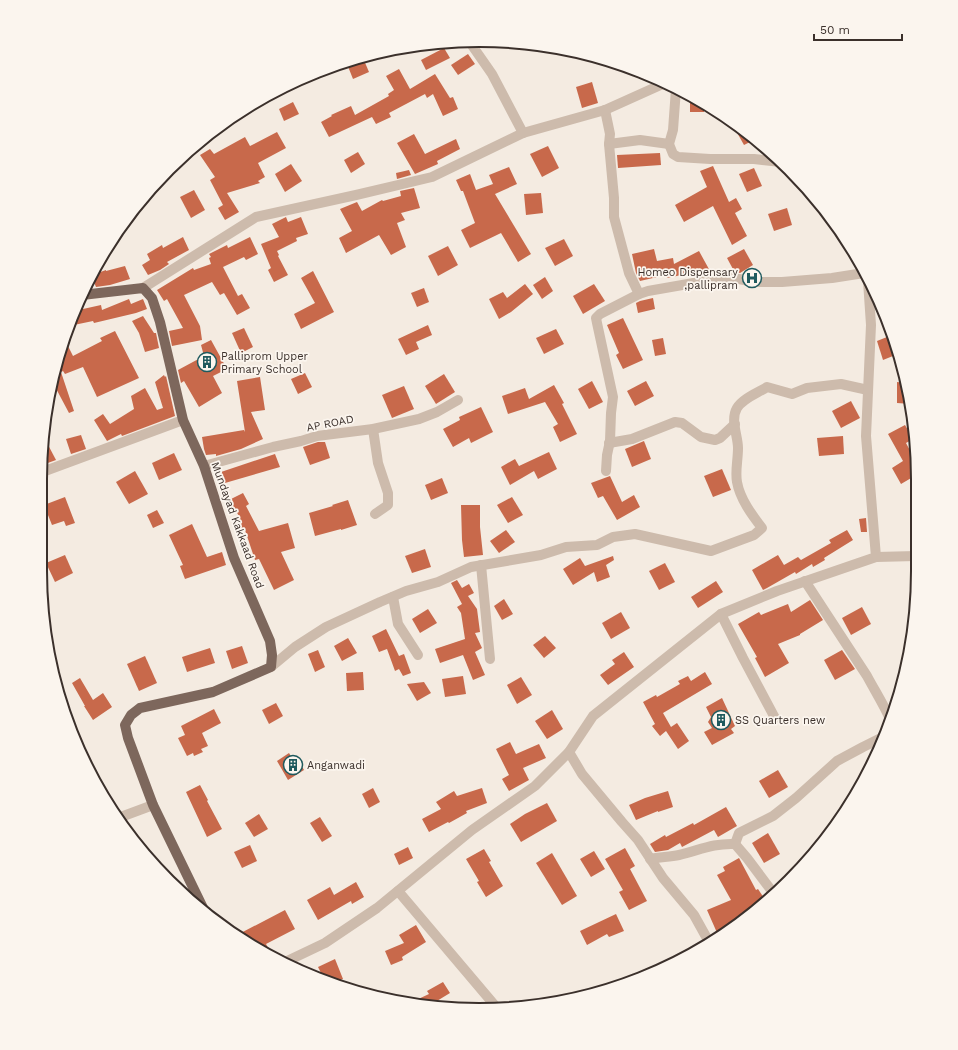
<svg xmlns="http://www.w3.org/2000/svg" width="958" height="1050" viewBox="0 0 958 1050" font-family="'Work Sans',sans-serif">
<rect width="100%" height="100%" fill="#f4ebe1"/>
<g fill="#c8694b">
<polygon points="444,48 450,58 426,70 421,60"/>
<polygon points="468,54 475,64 458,75 451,65"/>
<polygon points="363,58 369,72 353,79 347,64"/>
<polygon points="399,69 410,89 435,74 450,98 453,97 458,109 443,116 433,94 427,98 425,94 389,113 391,117 376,124 372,117 329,137 321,122 332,116 331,115 351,106 355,115 389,96 388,94 394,90 386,76"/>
<polygon points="592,82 598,103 582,108 576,87"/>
<polygon points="690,96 704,104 704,112 690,112"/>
<polygon points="293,102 299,114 284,121 279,109"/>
<polygon points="730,120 754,140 744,145"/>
<polygon points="277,132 286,148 258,163 265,177 258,181 260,183 227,193 239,212 225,220 218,208 223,205 210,180 215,177 200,155 210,149 214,154 245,137 250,146"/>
<polygon points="414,134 425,154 456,139 460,149 437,161 438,164 415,174 397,143"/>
<polygon points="548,146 559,168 542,177 530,154"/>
<polygon points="358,152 365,164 351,173 344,160"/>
<polygon points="660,153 661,165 618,168 617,155"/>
<polygon points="291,164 302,181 285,192 275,174"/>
<polygon points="713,166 729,202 736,198 742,209 735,213 747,236 732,245 713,206 684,222 675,205 707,187 700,171"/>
<polygon points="509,167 517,184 495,194 531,254 518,262 501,233 470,248 461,230 475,223 463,191 461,191 456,180 470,174 476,190 493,184 489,175"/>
<polygon points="754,168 762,186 747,192 739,174"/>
<polygon points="409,170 411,175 397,179 396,173"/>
<polygon points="414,188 420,208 401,213 405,220 397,223 406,247 391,255 379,235 346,253 339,238 352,231 340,209 357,202 362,211 382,200 383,201 401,196 400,191"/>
<polygon points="194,190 205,210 191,218 180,197"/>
<polygon points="541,193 543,213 526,215 524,194"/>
<polygon points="787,208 792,225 774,231 768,214"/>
<polygon points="286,217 288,222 301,217 308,234 296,238 297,241 277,251 279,255 278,256 288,275 274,282 268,270 271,268 261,244 279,237 272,224"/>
<polygon points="183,237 189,250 167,262 169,264 160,270 148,275 142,265 150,260 147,254 162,245 163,248"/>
<polygon points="250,237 258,254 246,260 244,257 223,267 238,296 242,294 250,308 237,315 224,293 220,295 212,282 184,295 200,326 202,340 172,346 169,331 183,328 167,299 164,301 157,290 193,268 194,270 211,264 209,258 211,257 209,254 227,245 228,248"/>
<polygon points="564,239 573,256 555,266 545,248"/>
<polygon points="448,246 458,265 438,276 428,256"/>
<polygon points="654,249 657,261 673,258 674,264 699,251 710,271 702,275 692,277 691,273 667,278 666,275 640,281 636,273 632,254"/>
<polygon points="744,249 753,265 740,273 734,271 727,258"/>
<polygon points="125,266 130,279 110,285 96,287 92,277 92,275 106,270 106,271"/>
<polygon points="313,271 334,312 301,329 294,314 315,303 301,278"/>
<polygon points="545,277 553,291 542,299 533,285"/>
<polygon points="525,284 533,294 511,312 499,319 489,299 503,292 507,298"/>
<polygon points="594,284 605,301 583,314 573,296"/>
<polygon points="424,288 429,302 417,307 411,293"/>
<polygon points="653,298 655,309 638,313 636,303 640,301"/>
<polygon points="129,299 131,304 143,299 147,309 136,313 94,323 93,321 69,326 75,308 82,306 83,309 101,305 102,310"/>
<polygon points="143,316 154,333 156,333 159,348 145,352 139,333 132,321"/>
<polygon points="623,318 643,360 623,369 616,355 619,353 607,325"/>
<polygon points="428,325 432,335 416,342 419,349 406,355 398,339"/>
<polygon points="244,328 253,347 241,353 232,333"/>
<polygon points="556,329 564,344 544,354 536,338"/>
<polygon points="115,331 139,378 97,397 83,367 65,374 63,371 61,372 74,411 69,413 52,381 65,340 73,356 102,341 100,338"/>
<polygon points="892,335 898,354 883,360 877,341"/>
<polygon points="663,338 666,354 655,356 652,340"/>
<polygon points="211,340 227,369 213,376 222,393 199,407 184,381 181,383 178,370 204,356 201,345"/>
<polygon points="305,373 312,387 298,394 291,379"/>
<polygon points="444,374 455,392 436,404 425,386"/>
<polygon points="164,375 165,377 166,376 175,416 122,436 121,434 107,441 94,420 103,414 110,424 134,409 131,396 145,388 157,410 163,408 155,382"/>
<polygon points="260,377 265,410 251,412 263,439 241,449 216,456 216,454 206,455 204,449 202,437 244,430 245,432 237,381"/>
<polygon points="592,381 603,402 589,409 578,389"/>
<polygon points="646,381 654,396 635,406 627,391"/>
<polygon points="897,382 906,383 910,393 911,404 897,403"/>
<polygon points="554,385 564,403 562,404 577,434 560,442 553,427 558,424 545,402 508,414 502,396 525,388 529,399"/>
<polygon points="404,386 414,409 392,418 382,395"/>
<polygon points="851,401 860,418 841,428 832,411"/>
<polygon points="481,407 493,432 471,443 469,438 453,447 443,429 460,420 459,417"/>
<polygon points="905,425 913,439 906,443 916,462 918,474 901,484 892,468 903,461 888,434"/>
<polygon points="81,435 86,449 71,454 66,439"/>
<polygon points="843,436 844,454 819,456 817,438"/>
<polygon points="46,441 56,460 45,464 45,463"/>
<polygon points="644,441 651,459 632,467 625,449"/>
<polygon points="318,442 325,442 330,458 310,465 303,447"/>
<polygon points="549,452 557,469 538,479 534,471 510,485 501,467 515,459 519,466"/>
<polygon points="174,453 182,470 159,480 152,463"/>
<polygon points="275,454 280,467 225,483 221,472"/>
<polygon points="722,469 731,490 713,497 704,476"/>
<polygon points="135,471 148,494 129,504 116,482"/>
<polygon points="610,476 622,502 634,495 640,507 617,520 603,496 598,498 591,483"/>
<polygon points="442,478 448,493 431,500 425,485"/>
<polygon points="243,493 249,504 246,506 259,531 288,523 295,548 281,552 294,580 274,590 259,559 255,560 245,530 239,533 232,519 239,516 229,500"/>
<polygon points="65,497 75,523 66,526 64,521 52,525 44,505"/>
<polygon points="512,497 523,515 508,523 497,505"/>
<polygon points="348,500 357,525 341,530 341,529 315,536 309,513 333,506 332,505"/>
<polygon points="461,505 480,505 480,527 483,555 464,557 462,540"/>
<polygon points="157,510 164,523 153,528 147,515"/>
<polygon points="866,518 867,532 861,532 859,519"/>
<polygon points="192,524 207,557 222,552 226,565 185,579 180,566 183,565 169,535"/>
<polygon points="506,530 515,542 499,553 490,541"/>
<polygon points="847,530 853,540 824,558 825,560 813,567 812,564 796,574 795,572 767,588 763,590 752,570 778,555 784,565 798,557 801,560 831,543 829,540"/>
<polygon points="425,549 431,567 412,573 405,556"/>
<polygon points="65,555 73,573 55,582 46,563"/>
<polygon points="613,556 614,560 606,565 610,577 597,582 594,572 573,585 563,569 580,558 585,566"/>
<polygon points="665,563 675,582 659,590 649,571"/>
<polygon points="457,580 462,588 469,584 474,593 468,596 477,609 480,632 475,633 482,648 475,652 485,675 473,680 463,655 440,663 435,649 465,639 461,613 457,607 462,604 451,583"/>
<polygon points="716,581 723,592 698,608 691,597"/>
<polygon points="504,599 513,614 502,620 494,606"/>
<polygon points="810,600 823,620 800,634 800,635 778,644 789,663 765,677 755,658 757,657 738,624 759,612 761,615 788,604 791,612"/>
<polygon points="862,607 871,624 851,635 842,618"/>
<polygon points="428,609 437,623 420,633 412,619"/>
<polygon points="621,612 630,628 611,639 602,623"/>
<polygon points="386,629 399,656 404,654 411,673 403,676 399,669 395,671 387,649 379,652 372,636"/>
<polygon points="545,636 556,648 544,658 533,645"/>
<polygon points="348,638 357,653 342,661 334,646"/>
<polygon points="242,646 248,663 232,669 226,651"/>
<polygon points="210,648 215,663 187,672 182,657"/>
<polygon points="318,650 325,667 315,672 308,654"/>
<polygon points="842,650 855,669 835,680 824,660"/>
<polygon points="624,652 634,667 608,685 600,675 615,664 612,660"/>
<polygon points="145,656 157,683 139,691 127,664"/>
<polygon points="363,672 364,690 347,691 346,673"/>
<polygon points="705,672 712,684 663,713 671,727 677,723 689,741 678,749 666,731 660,736 652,726 655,724 643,702 656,695 657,697 680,684 678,681 688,676 691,681"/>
<polygon points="463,676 466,694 445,697 442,679"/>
<polygon points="521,677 532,695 517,704 507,685"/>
<polygon points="80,678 93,700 103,693 112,707 93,720 84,706 85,706 72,683"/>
<polygon points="424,682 431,693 417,701 407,684"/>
<polygon points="722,698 735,726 731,729 734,733 712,745 704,732 712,728 708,722 711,717 706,707"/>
<polygon points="276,703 283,716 269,724 262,710"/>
<polygon points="214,709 221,723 202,733 208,746 201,749 203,752 194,756 193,753 187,756 178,738 185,735 181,726"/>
<polygon points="552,710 563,729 547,739 535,721"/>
<polygon points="510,742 516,754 539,744 546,758 523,768 529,780 509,791 502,779 509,775 496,749"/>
<polygon points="289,753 292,758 296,756 304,770 288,780 277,761"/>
<polygon points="778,770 788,787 769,798 759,781"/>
<polygon points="200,785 208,800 207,801 222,829 207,837 186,792"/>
<polygon points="373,788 380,802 369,808 362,794"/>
<polygon points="482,788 487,803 466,811 467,813 449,823 448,822 429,832 422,819 441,809 436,802 454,791 457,796"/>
<polygon points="668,791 673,807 658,812 658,811 636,820 629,805 645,798"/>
<polygon points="547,803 557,821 521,842 510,824 525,814"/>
<polygon points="726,807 737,826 718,837 714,830 682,847 680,843 668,850 655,852 650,844 665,835 666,837 693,823 694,825"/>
<polygon points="259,814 268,829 254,837 245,823"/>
<polygon points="320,817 332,836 322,842 310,823"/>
<polygon points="768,833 780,854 764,863 752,843"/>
<polygon points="250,845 257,861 242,868 234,852"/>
<polygon points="408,847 413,858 399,865 394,854"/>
<polygon points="625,848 635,866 630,869 647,901 629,910 619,892 623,890 605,859"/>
<polygon points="484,849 491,861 489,862 503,886 486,897 477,882 479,881 466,859"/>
<polygon points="594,851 605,869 591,877 580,859"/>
<polygon points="552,853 577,896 562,905 536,863"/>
<polygon points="739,858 756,890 758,889 766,901 734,922 736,926 718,935 707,910 731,900 717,875 725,871 723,867"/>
<polygon points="356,882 364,897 352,904 351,901 318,920 307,900 330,887 334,895"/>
<polygon points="285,910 295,929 266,944 273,957 237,935"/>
<polygon points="616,914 624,931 609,937 607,934 587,945 580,931"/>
<polygon points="416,925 426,942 402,957 403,960 391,965 385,951 404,943 399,935"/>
<polygon points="335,959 343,979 333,983 324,979 318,967"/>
<polygon points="443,982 450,993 432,1004 414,1001 429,994 427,991"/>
</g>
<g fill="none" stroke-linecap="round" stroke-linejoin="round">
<g stroke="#cdbbac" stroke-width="10">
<polyline points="469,41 492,74 523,133"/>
<polyline points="676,89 673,130 669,144 673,154 678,157 710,159 754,159 781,162"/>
<polyline points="605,110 610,134 609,144 614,198 614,217 629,273 639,294"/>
<polyline points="609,144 640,140 669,144"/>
<polyline points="143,288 256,217 356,195 432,177 523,133 605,110 665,83"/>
<polyline points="373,429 378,463 388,493 388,505 375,514"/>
<polyline points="609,443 632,439 675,422 682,423 701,437 715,440 720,438 735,424"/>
<polyline points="204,466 273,447 301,441 317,436 373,429 419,419 437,412 458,400"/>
<polyline points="45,471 183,420"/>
<polyline points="606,471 607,455 610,441 611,413 613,397 597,323 596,318 600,314 639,294 648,291 728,277 755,282 782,282 832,278 864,273"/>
<polyline points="876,557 916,556"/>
<polyline points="481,565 490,659"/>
<path d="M805,581L867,676C875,691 884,705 891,721"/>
<polyline points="393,597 398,624 418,655"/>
<polyline points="721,614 743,658 775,718"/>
<path d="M271,667L295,647L326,627L380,602L406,591L438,582L471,567L541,555L566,547L597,545L613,537L635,534L711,551L754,535L762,528C752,515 740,499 737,482C735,471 738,460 738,448C738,436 730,420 737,408C743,398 758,393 767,387L792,394L807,388L841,384L868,390"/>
<polyline points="569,752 582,774 622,822 638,840 663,878 694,915 709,942"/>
<polyline points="118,818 153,805"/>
<polyline points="735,844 739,833 773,816 796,798 837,761 863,747 883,737"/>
<path d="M650,859C660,857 670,857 679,855C700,850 713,843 735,844L747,858L774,894"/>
<polyline points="398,891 497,1008"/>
<polyline points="283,963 325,943 377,908 472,830 535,786 569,752 593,716 721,614 777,591 876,557 866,436 871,325 868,281"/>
</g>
<polyline stroke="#7d675c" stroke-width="10" points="82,295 143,288 152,298 160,322 183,420 204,466 234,558 270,641 272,655 271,667 213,692 140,708 131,715 125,725 128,738 153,805 205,912"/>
</g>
<defs>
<g id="hospital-ring" transform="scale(1)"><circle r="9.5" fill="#fbf5ee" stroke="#1f5a5e" stroke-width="1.5"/><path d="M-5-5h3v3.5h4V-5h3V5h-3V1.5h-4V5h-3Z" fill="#1f5a5e"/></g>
<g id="building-ring" transform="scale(1)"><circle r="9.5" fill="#fbf5ee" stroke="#1f5a5e" stroke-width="1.5"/><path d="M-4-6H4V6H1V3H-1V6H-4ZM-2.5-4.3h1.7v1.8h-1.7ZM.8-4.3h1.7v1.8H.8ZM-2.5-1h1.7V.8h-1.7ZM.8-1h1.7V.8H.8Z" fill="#1f5a5e"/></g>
</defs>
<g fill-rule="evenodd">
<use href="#hospital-ring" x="752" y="278"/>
<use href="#building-ring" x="207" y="362"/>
<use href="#building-ring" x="721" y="720"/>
<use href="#building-ring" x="293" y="765"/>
</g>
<g text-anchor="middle" stroke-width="3.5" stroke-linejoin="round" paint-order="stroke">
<g font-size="11" fill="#3b302b" stroke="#fbf5ee" text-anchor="start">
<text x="738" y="276" text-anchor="end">Homeo Dispensary<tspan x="738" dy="13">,pallipram</tspan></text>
<text x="221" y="360">Palliprom Upper<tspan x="221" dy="13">Primary School</tspan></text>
<text x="735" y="724">SS Quarters new</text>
<text x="307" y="769">Anganwadi</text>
</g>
<g font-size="11" fill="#3b302b" stroke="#fbf5ee">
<text transform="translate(330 423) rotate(-11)" y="4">AP ROAD</text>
<text transform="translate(238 525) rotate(70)" y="4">Mundayad Kakkaad Road</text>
</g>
</g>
<path d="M0 0H958V1050H0ZM479 47H479A432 432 0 0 1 911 479V571A432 432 0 0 1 479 1003H479A432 432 0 0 1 47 571V479A432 432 0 0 1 479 47Z" fill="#fbf5ee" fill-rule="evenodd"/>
<path fill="none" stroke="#3b302b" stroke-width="2" d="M479 47H479A432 432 0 0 1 911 479V571A432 432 0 0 1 479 1003H479A432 432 0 0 1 47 571V479A432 432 0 0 1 479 47Z"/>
<path d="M814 34v6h88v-6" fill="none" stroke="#3b302b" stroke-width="2"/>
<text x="820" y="34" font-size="12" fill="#3b302b" stroke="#fbf5ee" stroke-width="3" paint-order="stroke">50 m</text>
</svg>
